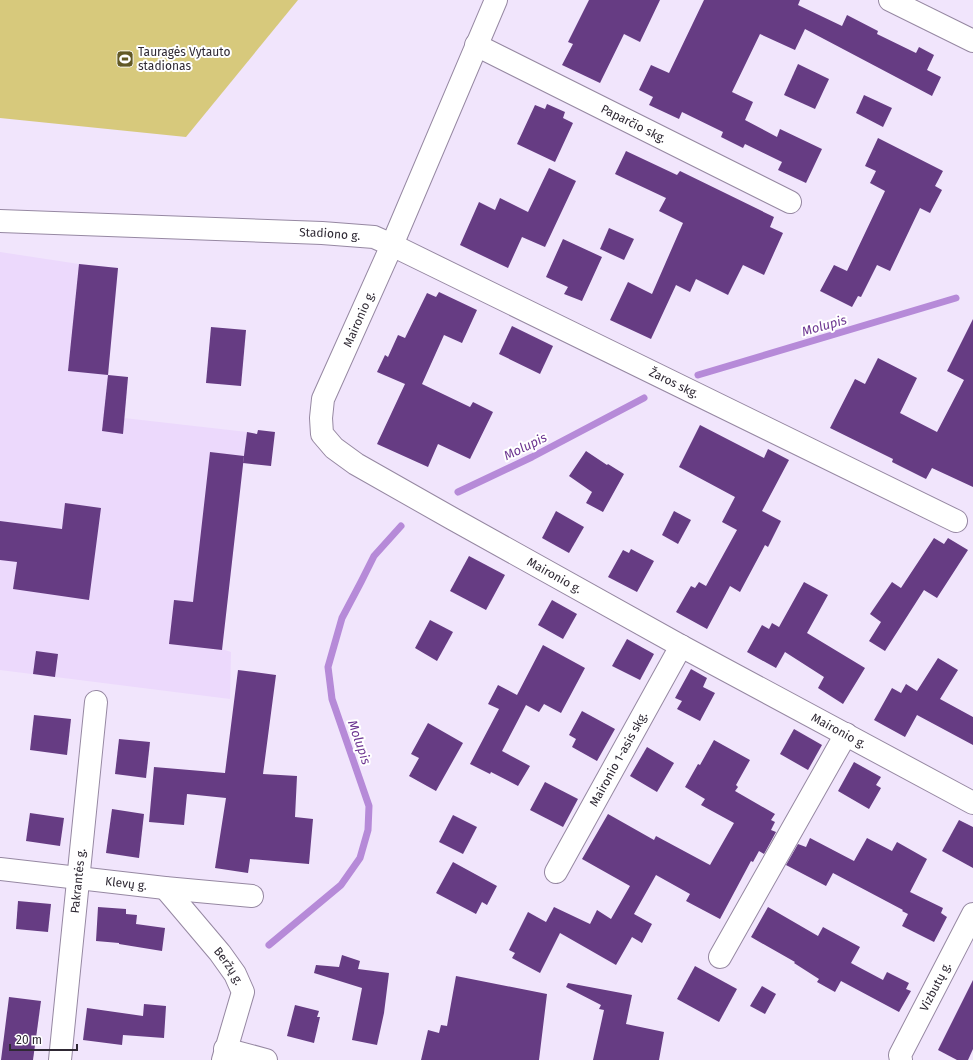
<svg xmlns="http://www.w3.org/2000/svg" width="973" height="1060" viewBox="0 0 973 1060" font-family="'Fira Sans',sans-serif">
<rect width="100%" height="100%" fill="#f1e5fc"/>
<polygon fill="#ecd9fc" points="0,252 79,264 118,268 108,375 128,377 124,418 247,432 222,649 231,652 230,699 0,670"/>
<polygon fill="#d7c97c" points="0,0 298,0 186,137 0,118"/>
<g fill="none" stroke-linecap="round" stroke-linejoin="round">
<g stroke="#b68ad8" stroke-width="7">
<polyline points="698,375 956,298"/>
<polyline points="458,492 532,457 644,398"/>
<polyline points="269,945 341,885 360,858 368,830 369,806 332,699 328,667 342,618 361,582 374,556 401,526"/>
</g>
</g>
<g fill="#663c83">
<polygon points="589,0 660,0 640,42 624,34 600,83 562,65 573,44 568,42"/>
<polygon points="704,0 800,0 798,5 842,26 847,15 878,31 877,34 916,53 919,47 934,55 927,70 941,77 932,96 805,29 795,50 760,34 732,92 753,102 745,120 777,137 780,129 822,149 806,183 778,170 782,162 745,144 743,148 721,137 723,132 682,112 679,119 649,105 653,97 639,90 651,65 669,73"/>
<polygon points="798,64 829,79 815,109 784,95"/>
<polygon points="864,95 892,108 883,127 856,113"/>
<polygon points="547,104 565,112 563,118 573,123 555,162 517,144 535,105 545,109"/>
<polygon points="878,138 943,171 935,186 942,190 930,213 920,208 890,271 877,265 861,297 858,296 852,307 820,291 834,265 847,271 885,191 870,183 876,171 865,166"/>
<polygon points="626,151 677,175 680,171 774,217 770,227 783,233 764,275 743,265 728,295 696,279 690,292 676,285 651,339 610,320 628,282 652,294 683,223 659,211 666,198 615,174"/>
<polygon points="549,168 576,181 545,247 522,237 508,268 460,245 479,202 495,210 500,198 528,212"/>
<polygon points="609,228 634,239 624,260 600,249"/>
<polygon points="563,239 602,257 582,301 564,294 568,287 546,277"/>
<polygon points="79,264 118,268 108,375 68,371"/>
<polygon points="439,292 477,310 462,343 444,335 422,384 470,407 473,402 493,412 470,459 438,444 428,467 377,444 405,384 377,372 385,355 388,357 398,335 405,338 427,293 436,297"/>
<polygon points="973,319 973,487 932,468 926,479 892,462 893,459 830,428 855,379 865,384 878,358 917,378 900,413 937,432 964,380 947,371"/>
<polygon points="512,326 553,346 540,374 499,354"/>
<polygon points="211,327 246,330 241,386 206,383"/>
<polygon points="108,375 128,377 123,434 102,431"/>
<polygon points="700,425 764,458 768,449 789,460 762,511 781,521 768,547 765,545 740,592 730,586 707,629 676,612 691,586 695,588 699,582 706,586 737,530 722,522 735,497 679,467"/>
<polygon points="258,430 275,432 271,466 243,463 247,432 257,434"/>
<polygon points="586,451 607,465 608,464 624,474 603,512 586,503 592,492 569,476"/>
<polygon points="210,452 244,456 222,650 169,644 174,600 193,602"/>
<polygon points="65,503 101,508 89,600 13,589 17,562 0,560 0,521 62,529"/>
<polygon points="556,511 584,527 569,553 542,538"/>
<polygon points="674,511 691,520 678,544 662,535"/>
<polygon points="934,538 944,544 948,538 968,550 937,598 924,590 885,651 869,641 881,622 870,614 892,582 901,588"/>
<polygon points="631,549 654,561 637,592 608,577 623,550 629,553"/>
<polygon points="469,556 505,575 486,610 450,591"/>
<polygon points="804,582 828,595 807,633 865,668 843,704 818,688 824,677 785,652 776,668 747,652 762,625 769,629 772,623 779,627"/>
<polygon points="552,600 577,614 563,639 538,625"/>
<polygon points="430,620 453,632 437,661 415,648"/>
<polygon points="627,639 654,654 640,680 612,666"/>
<polygon points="543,645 585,668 561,713 544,704 539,712 526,705 502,751 530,766 518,786 491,772 490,774 470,764 499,709 488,704 498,685 517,695"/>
<polygon points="36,651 58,654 55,677 33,674"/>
<polygon points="938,658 958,670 940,699 973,717 973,745 917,715 905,737 874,720 892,688 901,693 906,684 917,691"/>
<polygon points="691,669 707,678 703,687 715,693 700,721 677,709 682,701 675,698"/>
<polygon points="238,670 276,675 263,774 297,776 295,817 313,819 309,864 250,859 248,873 215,868 226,798 187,794 184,825 149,822 154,767 225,773"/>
<polygon points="582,711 615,729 597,761 572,747 576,739 569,735"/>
<polygon points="34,715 71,719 67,755 30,750"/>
<polygon points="428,723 463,743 436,791 409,776 419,758 411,754"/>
<polygon points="794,729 822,745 808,770 780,754"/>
<polygon points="119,739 150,742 146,778 115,774"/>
<polygon points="714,740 750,760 736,785 738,787 735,791 775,814 771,820 775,822 771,830 776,832 764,854 759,851 753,862 751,861 720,919 686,901 690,894 656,875 634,914 652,924 642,943 632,937 616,965 560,933 540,973 512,958 515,953 509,950 528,912 546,922 554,907 590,924 597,910 611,919 630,886 582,859 608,814 654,840 656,836 710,865 734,823 701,805 705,799 685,787 698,764 700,765"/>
<polygon points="647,747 674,763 657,792 630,776"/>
<polygon points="854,762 881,777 876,785 881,788 869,809 838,791"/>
<polygon points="545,782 578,799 563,827 530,810"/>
<polygon points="112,809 144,814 139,858 106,853"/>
<polygon points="30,813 64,818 60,846 26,841"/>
<polygon points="453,815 477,827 463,854 439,842"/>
<polygon points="959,820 973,827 973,868 942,851"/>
<polygon points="810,838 854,861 867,838 892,851 897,842 927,859 910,892 943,908 941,913 947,917 934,942 902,926 908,914 902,911 903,910 833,873 826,886 786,865 798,844 806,847"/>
<polygon points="453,862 497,886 487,905 482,902 476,914 436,893"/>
<polygon points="18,901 51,904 48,932 16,929"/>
<polygon points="98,907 126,909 126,914 137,915 136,924 165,928 162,951 119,944 119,943 96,941"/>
<polygon points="768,907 818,936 823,927 860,947 851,963 883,980 887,972 909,983 906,989 911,991 899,1012 841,981 835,992 817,982 819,979 794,963 795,962 751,937"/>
<polygon points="342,955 360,961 358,969 389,973 384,1013 377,1045 352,1040 362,988 314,973 316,965 339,967"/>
<polygon points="695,966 737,989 719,1022 677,999"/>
<polygon points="456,976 547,994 539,1060 421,1060 428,1030 439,1033 441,1025 447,1026"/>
<polygon points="973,980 973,1049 968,1060 957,1060 938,1050"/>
<polygon points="568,983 632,995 626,1024 664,1032 659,1060 593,1060 604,1010 599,1009 601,1005 566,987"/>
<polygon points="762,986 776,994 765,1014 750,1006"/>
<polygon points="9,997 41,1001 33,1060 1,1060"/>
<polygon points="144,1004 166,1006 164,1038 123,1035 122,1045 83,1040 87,1008 143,1016"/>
<polygon points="295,1005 319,1011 317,1017 320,1017 314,1043 287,1036"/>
</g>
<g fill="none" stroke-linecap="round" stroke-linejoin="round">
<g stroke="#9688a2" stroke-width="24">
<g id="street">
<polyline points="890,0 973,41"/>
<path id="s1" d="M476,45L790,202"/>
<path id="s2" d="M0,221L322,233L374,237L392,245L496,0"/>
<path id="s3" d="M956,521L392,245L323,399L321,418L322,434L334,448L356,464L453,519L681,646L973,803"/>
<path id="s4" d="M0,869L165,888L252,896"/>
<path id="s5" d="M556,872L681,646"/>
<path id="s6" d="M165,888L220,953L235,974L243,992L223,1060"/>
<polyline points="720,957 846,734"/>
<polyline points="225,1049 266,1060"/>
<path id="s7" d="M60,1060L96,702"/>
<path id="s8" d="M901,1060L900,1055L973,914"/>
</g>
</g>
<use href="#street" stroke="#fff" stroke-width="22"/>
</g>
<defs>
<g id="stadium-square" transform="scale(0.9)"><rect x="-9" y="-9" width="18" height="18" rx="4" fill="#615825" stroke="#fff"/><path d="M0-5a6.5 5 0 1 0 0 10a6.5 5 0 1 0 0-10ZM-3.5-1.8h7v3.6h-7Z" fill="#fff"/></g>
</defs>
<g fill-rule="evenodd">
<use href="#stadium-square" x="125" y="59"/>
</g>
<g text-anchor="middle" stroke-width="4" stroke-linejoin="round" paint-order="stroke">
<g font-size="12" fill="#2f2934" stroke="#fff" text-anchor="start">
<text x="138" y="56">Tauragės Vytauto<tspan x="138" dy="14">stadionas</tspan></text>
</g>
<g font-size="12" fill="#2f2934" stroke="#fff">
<text dy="4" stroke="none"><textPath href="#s1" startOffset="176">Paparčio skg.</textPath></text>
<text dy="4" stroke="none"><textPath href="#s2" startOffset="330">Stadiono g.</textPath></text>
<text transform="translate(359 319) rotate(-66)" y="4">Maironio g.</text>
<text transform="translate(674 383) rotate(26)" y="4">Žaros skg.</text>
<text dy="4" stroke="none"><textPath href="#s3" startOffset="1105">Maironio g.</textPath></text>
<text dy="4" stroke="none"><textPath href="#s3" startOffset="1429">Maironio g.</textPath></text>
<text dy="4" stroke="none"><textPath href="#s5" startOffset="129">Maironio 1-asis skg.</textPath></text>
<text dy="4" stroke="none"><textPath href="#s7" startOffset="180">Pakrantės g.</textPath></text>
<text dy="4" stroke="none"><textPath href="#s4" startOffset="127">Klevų g.</textPath></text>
<text dy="4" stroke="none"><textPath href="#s6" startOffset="101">Beržų g.</textPath></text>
<text dy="4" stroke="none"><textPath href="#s8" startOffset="82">Vizbutų g.</textPath></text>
</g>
<g font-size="13" font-style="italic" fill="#6d3691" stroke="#fff">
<text transform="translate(824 325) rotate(-16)" y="5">Molupis</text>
<text transform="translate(525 446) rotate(-26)" y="5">Molupis</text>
<text transform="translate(360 742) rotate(71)" y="5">Molupis</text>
</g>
</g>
<path d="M10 1044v6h67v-6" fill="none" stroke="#2f2934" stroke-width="2"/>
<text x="16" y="1044" font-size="12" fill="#2f2934" stroke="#ffffff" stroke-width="3" paint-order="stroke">20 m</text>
</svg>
